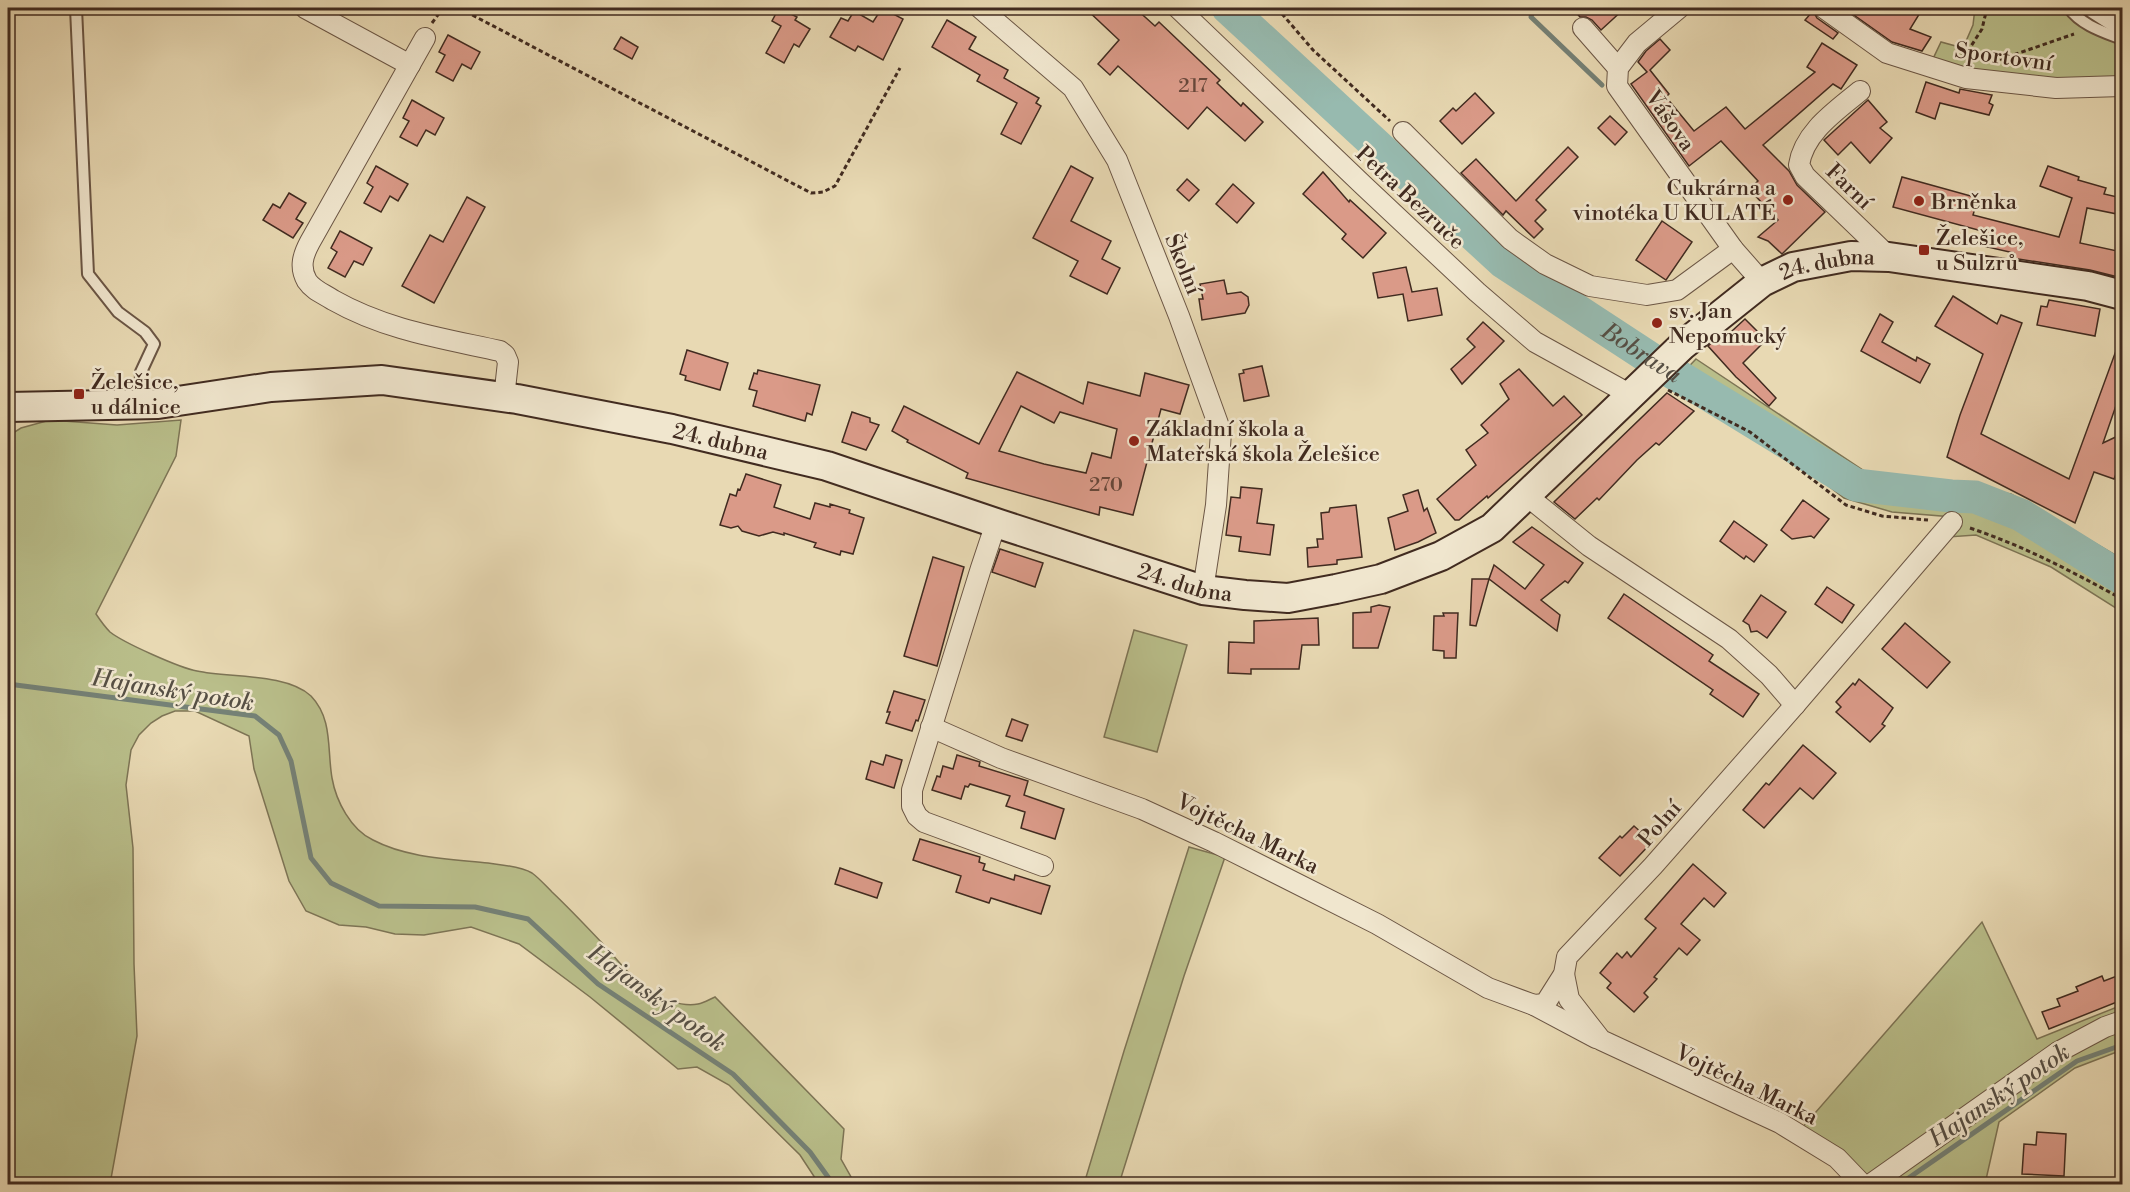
<svg xmlns="http://www.w3.org/2000/svg" width="2130" height="1192" viewBox="0 0 2130 1192" font-family="'Libre Bodoni',serif">
<rect width="100%" height="100%" fill="#e8d9b3"/>
<filter id="stains"><feTurbulence type="fractalNoise" baseFrequency=".00333" numOctaves="4"/><feColorMatrix values="0 0 0 0 .2 0 0 0 0 .09 0 0 0 0 .02 0 0 0 .5 -.17"/></filter>
<radialGradient id="worn" r=".72"><stop offset=".6" stop-color="#630" stop-opacity="0"/><stop offset="1" stop-color="#630" stop-opacity=".3"/></radialGradient>
<g fill="#b9be8a" stroke="#7d7455" stroke-width="1.5">
<polygon points="1975,8 2086,8 2122,32 2122,80 2040,82 1931,63 1941,42 1963,48 1973,25"/>
<polygon points="1696,359 1866,472 2011,494 2122,559 2122,612 2051,567 1976,535 1948,537 1953,517 1892,512 1844,498 1786,453 1673,383"/>
<path d="M50,420L117,425L181,420L176,456L96,614C100,620 105,627 110,632C124,643 180,668 197,671C229,678 286,673 311,696C333,719 327,749 332,778C336,801 351,830 373,840C407,858 450,859 488,863C501,865 520,866 532,873C539,878 546,886 552,892C570,909 586,926 603,944C617,959 630,977 647,989C659,999 682,1007 698,1004C704,1003 710,999 715,997L844,1129L841,1159L855,1184H819L800,1155L729,1085L697,1067L678,1069L590,997L519,944L471,927L424,935L395,934L366,927L339,925L306,911L289,881L254,769L249,736L195,711H175L162,716L151,723L139,735L131,750L126,785L133,848L134,964L137,1036L110,1184H8V530L13,433L21,428Z"/>
<polygon points="1134,630 1187,645 1157,752 1104,737"/>
<polygon points="1189,847 1225,857 1184,976 1119,1184 1084,1184 1124,1051"/>
<polygon points="1982,922 2037,1039 2122,1005 2122,1050 2075,1068 1999,1122 1985,1184 1878,1184 1801,1129"/>
</g>
<g fill="none" stroke-linecap="round" stroke-linejoin="round">
<g stroke="#758176" stroke-width="5">
<polyline points="1533,8 1531,17 1602,85"/>
<polyline points="8,684 255,716 279,735 291,761 311,858 331,883 379,906 475,907 528,919 598,984 733,1074 810,1152 833,1184"/>
<polyline points="1900,1184 2077,1061 2122,1045"/>
</g>
<path stroke="#97baaf" stroke-width="33" id="s1" d="M1228,8L1503,262L1665,368L1856,485L1951,496L1975,497L2021,515L2122,578"/>
</g>
<g fill="#da9a88" stroke="#412b20" stroke-width="1.5" fill-rule="evenodd">
<polygon points="779,8 797,17 795,20 810,29 799,47 794,44 784,63 766,53 781,26 772,21"/>
<polygon points="882,8 903,19 883,60 858,46 855,51 830,37 841,18 848,21 854,11 873,22"/>
<polygon points="1085,8 1135,8 1155,26 1159,22 1220,80 1217,83 1241,106 1243,103 1263,122 1245,141 1207,107 1188,129 1118,66 1110,75 1098,64 1119,40"/>
<polygon points="1572,8 1625,8 1601,30 1592,20 1586,17 1580,17"/>
<polygon points="1844,8 1923,8 1910,29 1931,37 1922,51 1892,42"/>
<polygon points="1813,11 1817,18 1838,33 1833,39 1805,20"/>
<polygon points="947,20 976,37 969,49 1008,70 1004,78 1039,98 1036,103 1041,106 1021,144 1001,134 1017,103 977,81 980,75 932,47"/>
<polygon points="448,35 480,52 471,69 462,64 453,81 436,72 445,55 439,52"/>
<polygon points="621,37 638,47 632,59 614,49"/>
<polygon points="1660,39 1670,50 1650,70 1669,94 1666,97 1694,131 1726,107 1745,129 1815,72 1807,67 1822,43 1857,65 1841,89 1833,84 1763,145 1789,171 1797,185 1825,212 1782,254 1768,241 1758,237 1778,220 1749,189 1758,181 1721,141 1689,166 1631,84 1647,72 1638,62 1646,51"/>
<polygon points="1926,82 1959,93 1960,89 1992,95 1989,103 1993,105 1989,115 1940,103 1935,119 1916,112"/>
<polygon points="1475,93 1494,113 1462,144 1440,121 1453,108 1456,111"/>
<polygon points="412,100 444,118 435,135 426,130 417,146 400,137 409,121 403,118"/>
<polygon points="1868,100 1887,122 1880,128 1892,138 1870,163 1851,142 1838,155 1824,140"/>
<polygon points="1610,116 1627,132 1615,145 1598,128"/>
<polygon points="1568,147 1578,157 1536,200 1546,210 1535,221 1543,229 1534,238 1506,211 1503,215 1461,173 1476,159 1516,201"/>
<polygon points="376,166 408,184 398,201 390,196 381,212 364,203 373,187 367,183"/>
<polygon points="1071,166 1093,178 1071,221 1111,241 1102,259 1120,268 1107,294 1070,276 1078,261 1033,238"/>
<polygon points="2048,166 2079,177 2078,180 2106,188 2104,194 2122,198 2122,215 2087,208 2080,243 2122,252 2122,278 2090,270 2012,258 2014,253 1979,245 1982,231 1893,207 1902,177 1978,198 1973,215 2059,237 2072,198 2040,186"/>
<polygon points="1323,172 1349,202 1350,200 1386,233 1363,258 1342,239 1346,234 1303,194"/>
<polygon points="1187,179 1199,190 1189,201 1177,190"/>
<polygon points="1233,184 1254,203 1237,223 1216,204"/>
<polygon points="289,193 306,203 296,219 303,223 293,238 263,220 273,204 280,208"/>
<polygon points="467,197 485,207 434,303 402,286 430,235 443,242"/>
<polygon points="1662,221 1692,242 1666,280 1636,260"/>
<polygon points="340,231 372,248 363,265 354,261 345,277 328,268 337,252 331,248"/>
<polygon points="1406,267 1412,292 1437,288 1442,315 1408,321 1403,294 1378,298 1373,273"/>
<polygon points="1224,280 1227,294 1241,292 1248,297 1249,305 1245,313 1202,320 1199,299 1203,299 1200,284"/>
<polygon points="1953,296 1997,324 2001,315 2022,323 1981,434 2069,479 2121,337 2122,338 2122,398 2119,397 2103,443 2122,434 2122,467 2118,469 2114,479 2094,472 2075,523 1947,457 1960,415 1983,354 1935,326"/>
<polygon points="2049,300 2100,309 2095,336 2037,325 2041,306 2047,307"/>
<polygon points="1880,314 1893,322 1882,342 1916,361 1917,357 1930,364 1920,383 1861,351"/>
<polygon points="1745,319 1766,340 1743,363 1776,398 1769,406 1736,377 1708,346 1717,339 1720,342"/>
<polygon points="1483,322 1504,341 1462,384 1451,369 1475,347 1467,339"/>
<polygon points="687,350 728,363 720,390 685,380 686,376 680,374"/>
<polygon points="1262,366 1269,396 1244,401 1239,374 1244,373 1243,370"/>
<polygon points="1519,369 1553,406 1564,396 1582,415 1488,498 1487,496 1459,520 1455,520 1437,499 1476,465 1466,450 1488,433 1481,425 1509,399 1500,384"/>
<polygon points="758,370 820,385 812,415 807,413 805,421 753,406 757,391 749,389 754,373 757,374"/>
<path d="M1017,372L1083,404L1088,382L1140,396L1145,373L1189,385L1180,414L1161,409L1133,515L1100,507L1099,515L966,478L968,473L907,442L908,440L892,431L904,406L979,444ZM1021,406L1054,423L1060,412L1117,429L1111,458L1092,453L1086,473L1044,464L999,451Z"/>
<polygon points="1667,393 1694,411 1659,445 1656,443 1637,460 1599,500 1597,498 1575,519 1554,502"/>
<polygon points="852,412 870,418 870,422 879,425 866,450 842,442"/>
<polygon points="746,474 781,485 774,507 810,519 815,503 830,507 830,504 850,510 849,513 864,518 853,554 841,551 840,555 814,547 816,543 784,533 784,535 773,532 759,536 742,531 738,526 731,528 720,525 730,494 736,496 738,489 740,490"/>
<polygon points="1241,487 1262,489 1257,523 1274,525 1270,555 1239,551 1241,537 1226,535 1231,497 1240,498"/>
<polygon points="1418,490 1424,511 1427,508 1436,533 1418,542 1395,550 1388,518 1408,511 1403,495"/>
<polygon points="1803,500 1829,519 1814,538 1811,536 1792,539 1781,530"/>
<polygon points="1356,505 1362,557 1337,560 1337,564 1308,567 1307,548 1318,547 1317,539 1323,539 1321,513 1329,512 1330,508"/>
<polygon points="1734,521 1767,545 1754,562 1746,556 1744,559 1720,541"/>
<polygon points="1532,527 1583,563 1568,583 1565,581 1541,600 1560,615 1557,631 1489,579 1476,626 1470,625 1472,579 1489,579 1494,565 1525,589 1544,565 1513,542"/>
<polygon points="1000,549 1043,563 1035,587 992,572"/>
<polygon points="933,557 964,567 937,666 904,656"/>
<polygon points="1827,587 1854,605 1842,623 1815,604"/>
<polygon points="1624,594 1713,655 1709,661 1759,694 1743,717 1710,694 1713,690 1608,618"/>
<polygon points="1761,595 1786,612 1767,638 1757,631 1751,632 1749,625 1743,621"/>
<polygon points="1379,605 1390,607 1378,648 1353,648 1353,613 1371,612 1371,607"/>
<polygon points="1443,613 1458,613 1456,658 1444,658 1444,651 1433,650 1434,616 1444,616"/>
<polygon points="1318,618 1319,645 1302,645 1299,669 1251,669 1251,674 1228,673 1229,642 1254,643 1254,621"/>
<polygon points="1905,623 1950,662 1927,688 1882,649"/>
<polygon points="1859,679 1893,708 1882,724 1885,726 1870,742 1836,712 1841,707 1836,702 1853,683 1855,685"/>
<polygon points="894,691 925,700 918,721 916,720 912,731 886,723 890,712 887,712"/>
<polygon points="1012,719 1028,725 1022,741 1006,736"/>
<polygon points="1803,745 1836,773 1813,799 1800,788 1764,828 1743,810 1766,783 1769,785"/>
<polygon points="886,755 902,760 894,788 866,779 871,761 883,765"/>
<polygon points="957,755 980,762 979,766 1028,781 1024,795 1064,809 1055,839 1021,828 1025,812 1006,806 1010,796 970,784 968,787 965,786 961,799 932,790 937,776 940,777 943,766 953,769"/>
<polygon points="1634,826 1652,842 1620,876 1599,858 1620,836 1622,838"/>
<polygon points="920,839 980,857 979,862 985,864 983,870 1014,880 1015,875 1050,886 1041,914 991,898 989,903 956,892 961,876 913,860"/>
<polygon points="1693,864 1726,893 1714,907 1704,898 1681,924 1700,940 1687,955 1679,948 1654,977 1657,979 1644,993 1648,997 1634,1012 1607,988 1611,983 1600,973 1617,953 1622,958 1627,952 1631,957 1656,928 1645,919"/>
<polygon points="840,868 882,883 877,898 835,884"/>
<polygon points="2122,974 2122,1000 2049,1029 2042,1012 2060,1006 2057,999 2078,991 2076,987 2102,976 2104,981"/>
<polygon points="2037,1132 2066,1134 2064,1176 2022,1174 2024,1144 2036,1145"/>
</g>
<g fill="none" stroke-linecap="round" stroke-linejoin="round">
<g stroke="#6b5645" stroke-width="14">
<g id="service">
<polyline points="76,8 88,274 118,312 145,332 154,344 141,372 140,404"/>
<path d="M2069,8C2081,25 2104,32 2122,39"/>
</g>
</g>
<g stroke="#6b5645" stroke-width="22">
<g id="minor">
<polyline points="305,8 410,65"/>
<polyline points="980,8 1073,88 1117,160 1179,316 1221,432 1216,505 1203,590"/>
<polyline points="1178,8 1363,185 1477,292 1535,342 1631,395"/>
<polyline points="1679,8 1637,43 1618,68 1617,86 1733,249 1762,282"/>
<polyline points="1824,8 1887,53 1966,78 2056,88 2122,86"/>
<polyline points="2094,8 2122,26"/>
<polyline points="1583,28 1618,68"/>
<path d="M425,38L310,242C303,255 299,267 307,281C313,290 324,294 333,300C386,330 441,338 500,351L505,355L508,362L504,398"/>
<path d="M1860,91C1836,111 1804,132 1799,165L1805,176L1889,257"/>
<polyline points="1403,132 1510,239 1545,264 1590,286 1647,295 1677,290 1733,249"/>
<polyline points="1527,496 1589,546 1729,639 1769,675 1795,705"/>
<polyline points="996,523 981,568 912,790 912,806 917,816 924,822 1043,866"/>
<polyline points="931,727 1001,758 1142,809 1214,842 1377,924 1488,988 1534,1005 1545,1004 1564,974 1567,957 1653,866 1795,705 1952,522"/>
<polyline points="1564,974 1569,999 1601,1040 1780,1123 1837,1158 1862,1184"/>
<polyline points="1534,1005 1596,1038"/>
<polyline points="1871,1184 2058,1052 2105,1027 2122,1021"/>
</g>
</g>
<g stroke="#412b20" stroke-width="32">
<g id="secondary">
<path id="s2" d="M8,407L158,404L271,387L382,380L517,399L672,429L827,466L996,523L1203,590L1245,595L1288,598L1336,589L1381,579L1441,556L1492,528L1683,345L1762,282L1793,267L1851,256L1889,257L2088,286L2122,295"/>
</g>
</g>
<g stroke="#412b20" stroke-width="3" stroke-dasharray="4.5 3" stroke-linecap="butt">
<polyline points="459,8 811,193 823,192 835,186 900,68"/>
<polyline points="1277,8 1313,50 1390,121"/>
<polyline points="432,23 443,8"/>
<polyline points="1962,56 1966,54 1982,29 1987,8"/>
<polyline points="1993,62 2074,34"/>
<polyline points="1668,390 1750,432 1846,505 1882,516 1928,520"/>
<path d="M1970,528C2026,547 2071,571 2122,599"/>
</g>
<use href="#service" stroke="#f0e6ce" stroke-width="10"/>
<use href="#minor" stroke="#f0e6ce" stroke-width="20"/>
<use href="#secondary" stroke="#f0e6ce" stroke-width="28"/>
</g>
<g fill="#8f2418" stroke="#f0e6ce" stroke-width="2">
<circle cx="1788" cy="200" r="6"/>
<circle cx="1919" cy="201" r="6"/>
<rect x="1918" y="244" width="12" height="12" rx="3"/>
<circle cx="1657" cy="323" r="6"/>
<rect x="73" y="388" width="12" height="12" rx="3"/>
<circle cx="1134" cy="441" r="6"/>
</g>
<g text-anchor="middle" stroke-width="5" stroke-linejoin="round" paint-order="stroke">
<g font-size="20" fill="#67473a">
<text x="1193" y="92">217</text>
<text x="1106" y="491">270</text>
</g>
<g font-size="22" fill="#412b20" stroke="#f0e6ce">
<text transform="translate(2004 56) rotate(8)" y="8">Sportovní</text>
<text transform="translate(1671 120) rotate(55)" y="8">Vášova</text>
<text transform="translate(1850 186) rotate(44)" y="8">Farní</text>
<text transform="translate(1411 197) rotate(43)" y="8">Petra Bezruče</text>
<text transform="translate(1184 264) rotate(68)" y="8">Školní</text>
<text dy="8" stroke="none"><textPath href="#s2" startOffset="1962">24. dubna</textPath></text>
<text dy="8" stroke="none"><textPath href="#s2" startOffset="720">24. dubna</textPath></text>
<text dy="8" stroke="none"><textPath href="#s2" startOffset="1206">24. dubna</textPath></text>
<text transform="translate(1659 823) rotate(-49)" y="8">Polní</text>
<text transform="translate(1248 833) rotate(26)" y="8">Vojtěcha Marka</text>
<text transform="translate(1747 1084) rotate(26)" y="8">Vojtěcha Marka</text>
</g>
<g font-size="22" fill="#412b20" stroke="#f0e6ce" text-anchor="start">
<text x="1776" y="195" text-anchor="end">Cukrárna a<tspan x="1776" dy="25">vinotéka U KULATÉ</tspan></text>
<text x="1931" y="209">Brněnka</text>
<text x="1936" y="245">Želešice,<tspan x="1936" dy="25">u Sulzrů</tspan></text>
<text x="1669" y="318">sv. Jan<tspan x="1669" dy="25">Nepomucký</tspan></text>
<text x="91" y="389">Želešice,<tspan x="91" dy="25">u dálnice</tspan></text>
<text x="1146" y="436">Základní škola a<tspan x="1146" dy="25">Mateřská škola Želešice</tspan></text>
</g>
<g font-size="24" font-style="italic" fill="#564f44" stroke="#f0e6ce">
<text dy="8" stroke="none"><textPath href="#s1" startOffset="540">Bobrava</textPath></text>
<text transform="translate(173 690) rotate(9)" y="8">Hajanský potok</text>
<text transform="translate(657 998) rotate(36)" y="8">Hajanský potok</text>
<text transform="translate(1999 1095) rotate(-34)" y="8">Hajanský potok</text>
</g>
</g>
<rect width="2130" height="1192" fill="none" stroke="#e8d9b3" stroke-width="30"/>
<rect x="9" y="9" width="2112" height="1174" fill="none" stroke="#412b20" stroke-width="3"/>
<rect x="15" y="15" width="2100" height="1162" fill="none" stroke="#412b20" stroke-width="1.5"/>
<rect width="100%" height="100%" filter="url(#stains)"/>
<rect width="100%" height="100%" fill="url(#worn)"/>
</svg>
